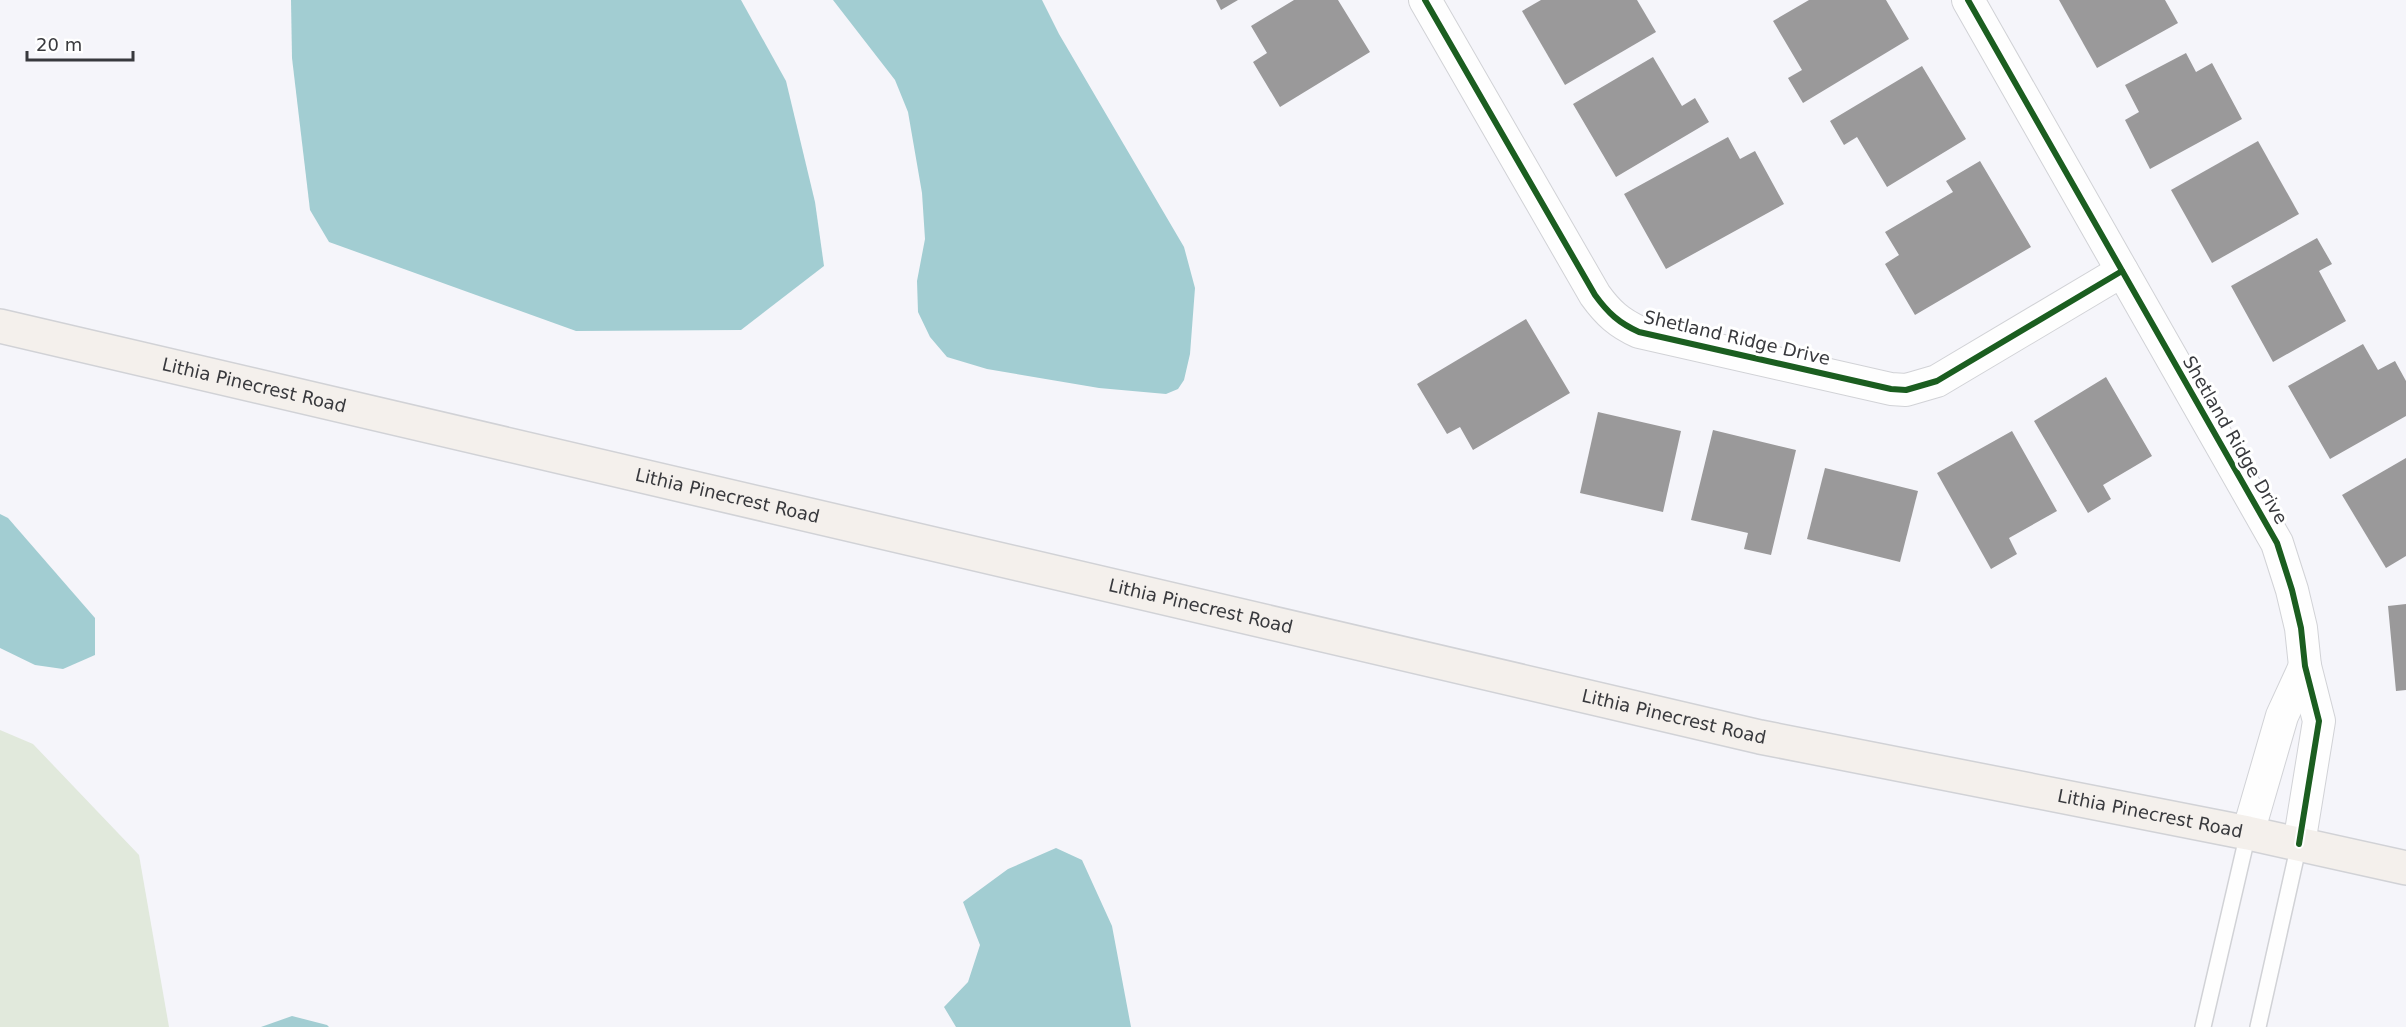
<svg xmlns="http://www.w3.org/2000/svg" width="2406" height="1027" viewBox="0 0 2406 1027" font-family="'DejaVu Sans',sans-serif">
<rect width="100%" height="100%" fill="#f5f5fa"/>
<polygon fill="#e1e9dc" points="0,730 33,744 139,855 169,1027 0,1027"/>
<g fill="#a2cdd2">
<polygon points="291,0 741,0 786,81 815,202 824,266 741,330 576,331 329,242 310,210 292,58"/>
<polygon points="833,0 1042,0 1059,34 1184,247 1195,288 1190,354 1184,380 1178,389 1166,394 1099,388 987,369 947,357 930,337 918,312 917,281 925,239 922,193 908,112 895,80"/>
<polygon points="0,514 8,518 95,618 95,655 63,669 35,665 0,648"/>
<polygon points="1056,848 1082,860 1112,926 1131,1027 956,1027 944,1007 968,982 980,945 963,902 1008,869"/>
<polygon points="292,1016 327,1025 329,1027 261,1027"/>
</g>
<g fill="#9a999a">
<polygon points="1216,0 1238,0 1221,10"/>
<polygon points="1294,0 1338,0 1370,52 1280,107 1253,62 1267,53 1251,26"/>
<polygon points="1541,0 1637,0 1656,32 1565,85 1522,11"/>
<polygon points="1809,0 1886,0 1909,39 1803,103 1788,78 1802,70 1773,21"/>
<polygon points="2059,0 2165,0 2178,23 2097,68"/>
<polygon points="2186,53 2196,72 2212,63 2242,119 2150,169 2125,120 2139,112 2125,85"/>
<polygon points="1653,57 1682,106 1695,98 1709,122 1616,177 1573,104"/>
<polygon points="1922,66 1966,139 1887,187 1857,137 1844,145 1830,121"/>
<polygon points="1728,137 1740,159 1755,151 1784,204 1666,269 1624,194"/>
<polygon points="2258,141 2299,214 2212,263 2171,190"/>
<polygon points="1980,161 2031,247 1915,315 1885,264 1899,255 1885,232 1953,192 1946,181"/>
<polygon points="2317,238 2332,264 2319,271 2346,321 2273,362 2231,286"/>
<polygon points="1526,319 1570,393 1473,450 1460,427 1447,434 1417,384"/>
<polygon points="2363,344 2378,370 2395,361 2406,381 2406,416 2330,459 2288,386"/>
<polygon points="2106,377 2152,456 2103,485 2111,499 2088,513 2034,421"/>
<polygon points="1598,412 1681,431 1663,512 1580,493"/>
<polygon points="1713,430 1796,450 1771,555 1744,549 1748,533 1691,520"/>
<polygon points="2012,431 2057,511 2009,538 2017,554 1991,569 1937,473"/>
<polygon points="2406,458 2406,556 2386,568 2342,495"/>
<polygon points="1825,468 1918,491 1900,562 1807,539"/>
<polygon points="2406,604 2406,690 2396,691 2388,606"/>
</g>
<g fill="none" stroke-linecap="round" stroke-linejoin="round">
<g stroke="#d1d2d6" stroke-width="18">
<g id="service">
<polyline points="2203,1027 2248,833"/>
<polyline points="2258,1027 2299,844"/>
</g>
</g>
<g stroke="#d1d2d6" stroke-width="34">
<g id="minor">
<path d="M1425,0L1595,295C1608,313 1619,323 1639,332L1891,389L1906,390L1937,381L2122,271"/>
<polyline points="1968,0 2277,543 2292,590 2301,628 2305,666 2319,721 2299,844"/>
<polyline points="2248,833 2282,716 2305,666"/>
</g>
</g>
<g stroke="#d1d2d6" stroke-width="36">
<g id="secondary">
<path id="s1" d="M0,326L1760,737L2248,833L2406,868"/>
</g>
</g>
<use href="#service" stroke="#fefefe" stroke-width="15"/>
<use href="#minor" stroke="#fefefe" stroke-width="32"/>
<use href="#secondary" stroke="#f4f0ec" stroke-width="33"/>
<g stroke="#fff" stroke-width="10">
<g id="cycleway">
<path d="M1425,0L1595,295C1608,313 1619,323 1639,332L1891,389L1906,390L1937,381L2122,271"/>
<polyline points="1968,0 2277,543 2292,590 2301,628 2305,666 2319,721 2299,844"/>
</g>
</g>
<use href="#cycleway" stroke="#1b5e20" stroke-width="6"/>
</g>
<g text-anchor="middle" stroke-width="6" stroke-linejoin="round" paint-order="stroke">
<g font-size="18" fill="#38393d" stroke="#fff">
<text transform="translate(1737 338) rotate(13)" y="6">Shetland Ridge Drive</text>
<text dy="6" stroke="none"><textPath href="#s1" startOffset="261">Lithia Pinecrest Road</textPath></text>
<text transform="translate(2235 440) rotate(60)" y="6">Shetland Ridge Drive</text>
<text dy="6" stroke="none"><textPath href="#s1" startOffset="747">Lithia Pinecrest Road</textPath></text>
<text dy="6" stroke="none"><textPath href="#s1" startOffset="1233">Lithia Pinecrest Road</textPath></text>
<text dy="6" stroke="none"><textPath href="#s1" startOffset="1719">Lithia Pinecrest Road</textPath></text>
<text dy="6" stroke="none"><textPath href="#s1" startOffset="2205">Lithia Pinecrest Road</textPath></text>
</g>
</g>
<path d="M27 51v9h106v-9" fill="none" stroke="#38393d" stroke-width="3"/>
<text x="36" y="51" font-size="18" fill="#38393d" stroke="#ffffff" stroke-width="4.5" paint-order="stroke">20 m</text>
</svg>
